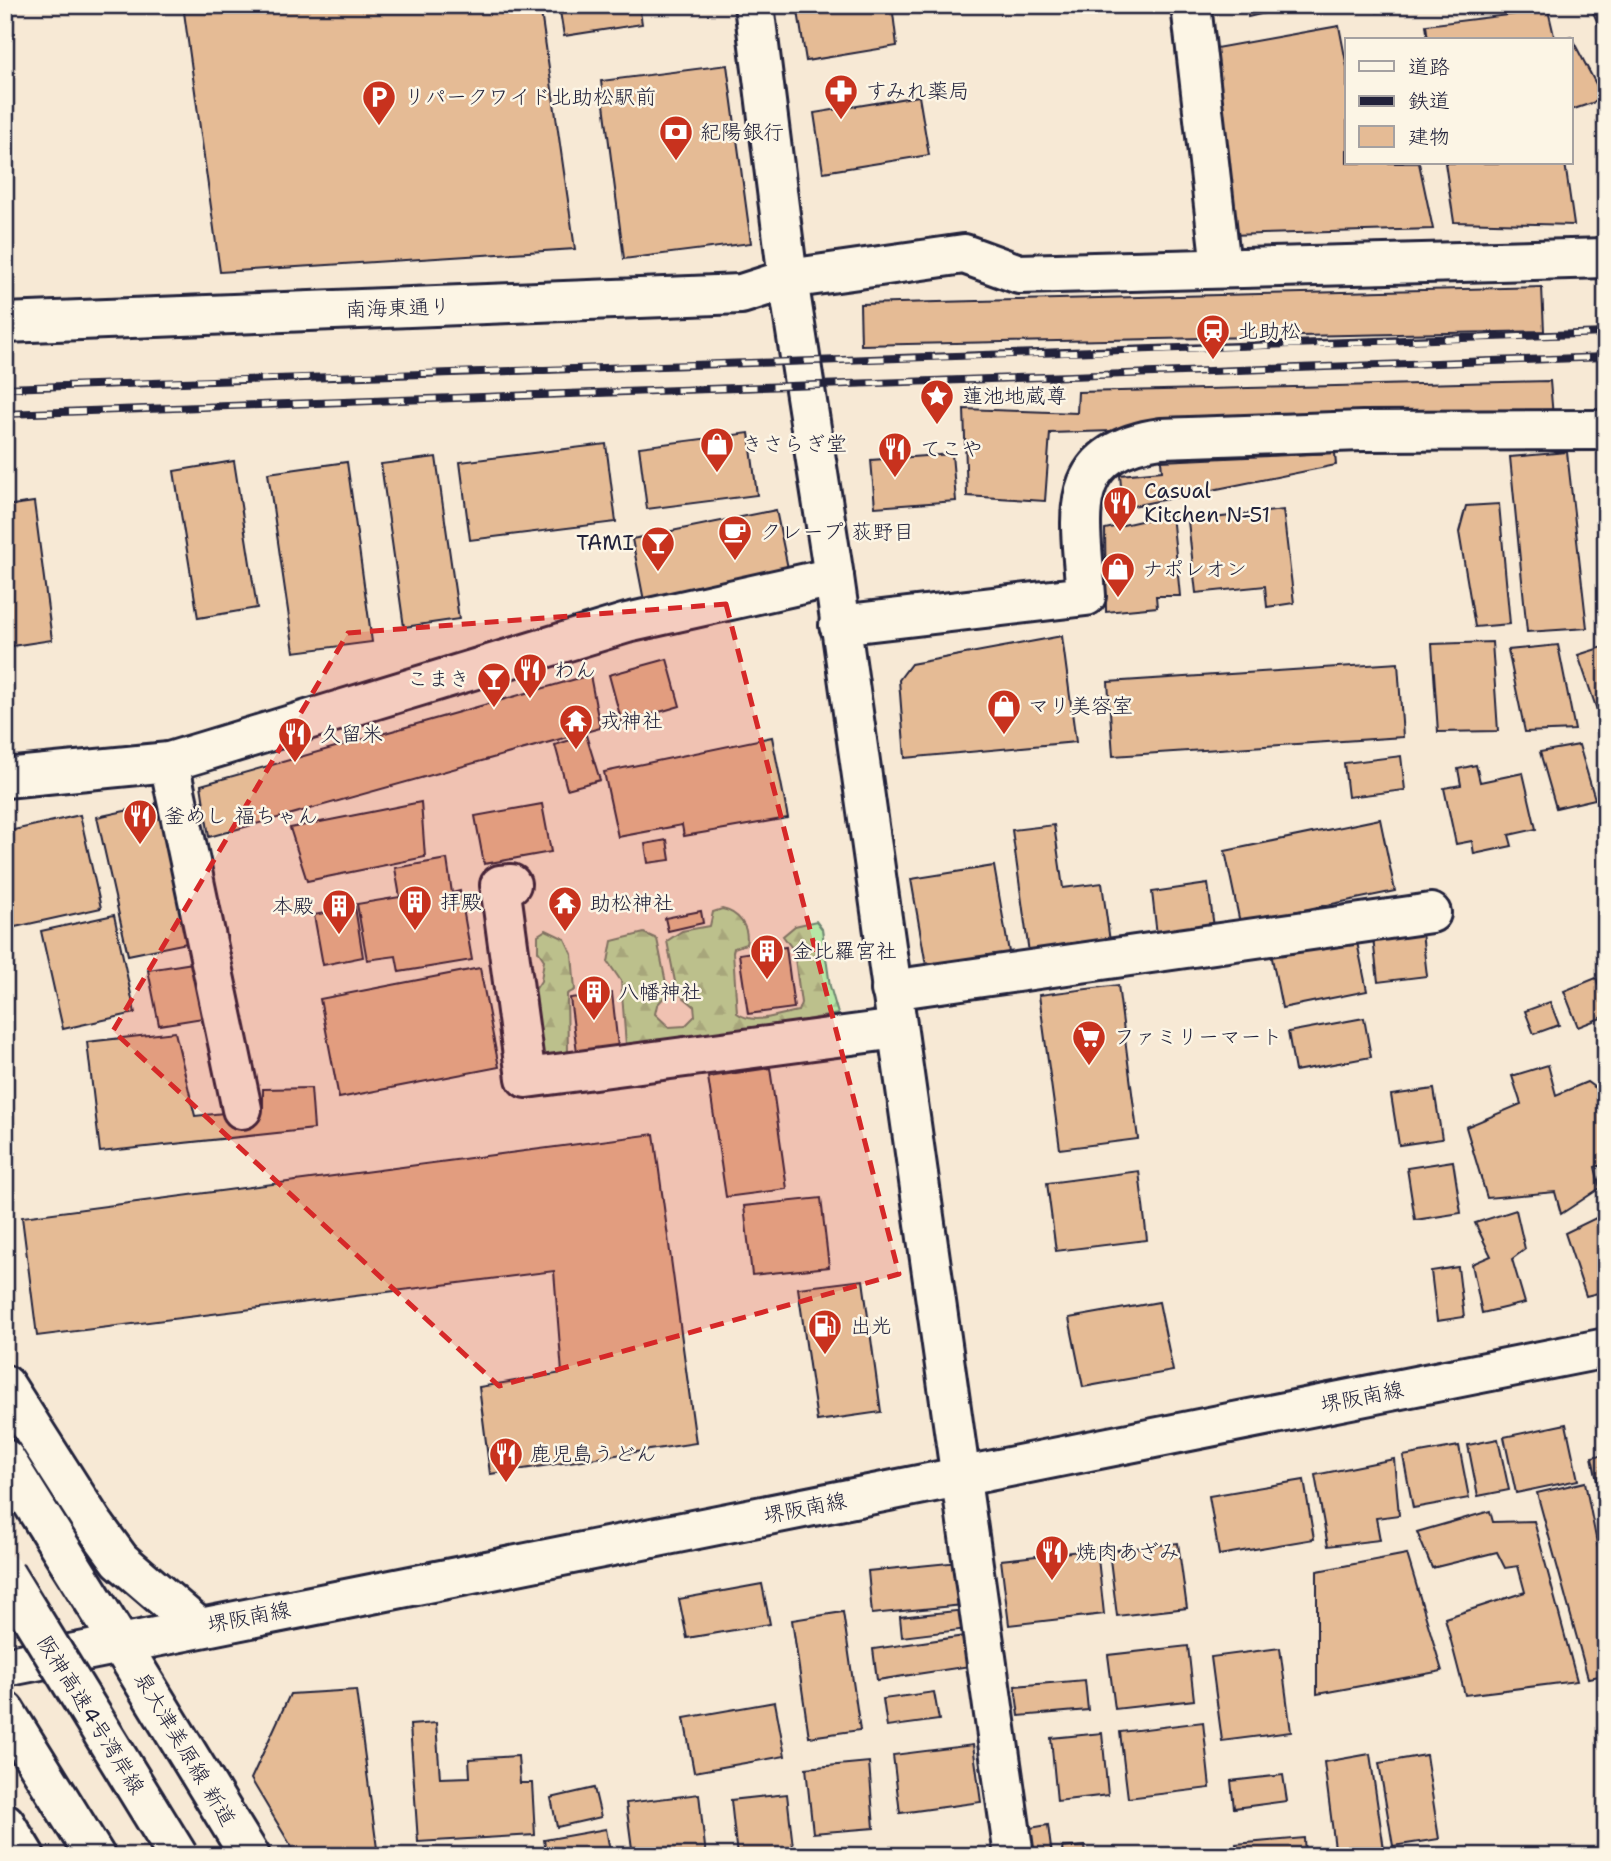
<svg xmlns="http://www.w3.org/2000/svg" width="1611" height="1861" viewBox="0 0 1611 1861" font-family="'Shantell Sans','Klee One',sans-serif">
<defs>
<pattern id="forest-firs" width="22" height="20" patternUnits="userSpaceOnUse" patternTransform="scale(1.75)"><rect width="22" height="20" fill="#b6e7a6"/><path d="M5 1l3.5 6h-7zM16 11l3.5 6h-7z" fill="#9cc690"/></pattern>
</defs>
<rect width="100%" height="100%" fill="#f7e9d5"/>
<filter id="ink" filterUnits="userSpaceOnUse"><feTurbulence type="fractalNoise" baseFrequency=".0143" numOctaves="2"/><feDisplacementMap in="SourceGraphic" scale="14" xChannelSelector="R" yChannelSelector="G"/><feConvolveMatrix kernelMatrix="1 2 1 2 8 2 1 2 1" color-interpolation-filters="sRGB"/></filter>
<g filter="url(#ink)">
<g fill="url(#forest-firs)" stroke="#6c8470" stroke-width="2">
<path d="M722,909C738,912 750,927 746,944L734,948L733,952L737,1013C754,1026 779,1014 798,1011L801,1003L794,951L783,936L795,926L816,921L822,929L830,986L838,1014L638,1051L626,1045L621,981L608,962L612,941L644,933L657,939L668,993L657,1005L655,1014L669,1027L685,1026L695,1016L694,1006L677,992L667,941L682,931L710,926L713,912Z"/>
<polygon points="546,930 565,939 572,954 575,990 567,994 568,1052 550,1064 536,1060 533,993 541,981 544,960 538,951 538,935"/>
</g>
<g fill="#e5bb95" stroke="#22223b" stroke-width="2">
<polygon points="183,5 540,5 575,249 220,272"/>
<polygon points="559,5 639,5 642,24 564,36"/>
<polygon points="797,5 892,5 897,46 806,61"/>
<polygon points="1246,5 1290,5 1290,7 1248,17"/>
<polygon points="1376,5 1414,5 1377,12"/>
<polygon points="1606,5 1606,41 1592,10"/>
<polygon points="1548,10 1555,40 1428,40 1426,25"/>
<polygon points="1339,26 1347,67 1347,163 1419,163 1433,229 1229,235 1205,50"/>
<polygon points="1571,37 1604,99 1571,110 1571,40 1562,40"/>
<polygon points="727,65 751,243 624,259 601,81"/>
<polygon points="919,96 929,155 823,172 814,113"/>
<polygon points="1445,163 1565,163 1574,225 1454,222"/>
<polygon points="1542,287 1544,331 861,345 860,304"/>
<polygon points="1550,381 1553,417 1050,433 1045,501 967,496 964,409 1077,413 1078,392"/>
<polygon points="749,433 757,495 647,509 639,447"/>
<polygon points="606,444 616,522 470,540 460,462"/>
<polygon points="1567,452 1587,628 1527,632 1510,457"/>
<polygon points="1335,453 1336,465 1123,508 1120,475 1162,471 1161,461"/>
<polygon points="952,454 956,501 875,507 871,460"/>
<polygon points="436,457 459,619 404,627 381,464"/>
<polygon points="234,461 257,608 198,618 174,471"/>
<polygon points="347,462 372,642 294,652 268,473"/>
<polygon points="1600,489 1606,489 1606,544"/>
<polygon points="34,502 52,640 5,647 5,506"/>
<polygon points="1499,504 1510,624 1475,627 1459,532 1466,506"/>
<polygon points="776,510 790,578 645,606 632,539"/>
<polygon points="1283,510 1294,603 1267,607 1265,586 1196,593 1188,521"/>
<polygon points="1172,514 1180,596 1156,596 1157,607 1106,612 1105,529"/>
<polygon points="1062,636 1076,742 905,758 899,680 911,664"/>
<polygon points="1492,642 1498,731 1438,732 1432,644"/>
<polygon points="1558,645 1575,730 1525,732 1508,650"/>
<polygon points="1606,646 1606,708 1597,710 1578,655"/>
<polygon points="667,659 680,706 622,723 609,675"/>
<polygon points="1398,663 1403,737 1113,756 1108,682"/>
<polygon points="590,675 600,728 209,837 201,785"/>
<polygon points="586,735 600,780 567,789 555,745"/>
<polygon points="772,737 788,818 684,836 682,825 618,837 604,772"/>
<polygon points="1579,745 1595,799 1556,808 1540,752"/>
<polygon points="1401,756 1405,790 1348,797 1344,763"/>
<polygon points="1476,765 1480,782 1523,773 1536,829 1509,835 1512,846 1474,854 1472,841 1456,844 1444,788 1461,785 1458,769"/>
<polygon points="421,802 425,857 307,881 290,828"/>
<polygon points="162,803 192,942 128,955 97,817"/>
<polygon points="542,804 551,852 484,864 475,816"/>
<polygon points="80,815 101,908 6,929 5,832"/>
<polygon points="1380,819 1395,891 1240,923 1225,851"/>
<polygon points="1054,825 1063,888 1102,883 1111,949 1030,960 1012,830"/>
<polygon points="667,840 670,860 648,863 645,844"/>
<polygon points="447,859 452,893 460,891 472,960 399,972 396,956 367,960 357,904 400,897 395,868"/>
<polygon points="994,866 1010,958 927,971 911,879"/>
<polygon points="1208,884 1214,927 1157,935 1152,892"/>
<polygon points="355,907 363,957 323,965 314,915"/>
<polygon points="701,911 703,923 668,931 665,918"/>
<polygon points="114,915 135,1013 63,1029 41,931"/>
<polygon points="1421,924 1427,976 1378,982 1372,929"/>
<polygon points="1356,937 1367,991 1282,1008 1271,953"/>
<polygon points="786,947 794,1008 748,1014 739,954"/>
<polygon points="193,963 203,1018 159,1025 148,970"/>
<polygon points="480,968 499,1067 339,1098 320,999"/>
<polygon points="1596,978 1606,1003 1606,1016 1578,1027 1564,991"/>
<polygon points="1118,985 1138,1139 1060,1149 1039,995"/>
<polygon points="612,993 618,1047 577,1052 570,998"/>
<polygon points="1550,1002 1559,1025 1534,1034 1525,1011"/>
<polygon points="1364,1018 1371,1057 1295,1071 1288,1032"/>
<polygon points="175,1032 195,1116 263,1109 263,1089 311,1088 314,1129 100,1152 87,1042"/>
<polygon points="1548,1065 1556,1095 1587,1082 1601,1092 1606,1091 1606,1164 1595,1167 1600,1188 1561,1214 1555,1192 1487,1198 1466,1127 1521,1104 1512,1076"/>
<polygon points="770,1068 787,1189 726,1197 708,1077"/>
<polygon points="1434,1089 1442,1139 1399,1145 1391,1095"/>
<polygon points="654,1134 696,1443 490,1474 479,1387 562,1373 554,1271 37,1336 22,1217"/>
<polygon points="1453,1161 1461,1213 1415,1220 1407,1168"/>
<polygon points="1139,1171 1147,1240 1056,1251 1047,1183"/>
<polygon points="821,1198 829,1267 752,1275 744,1206"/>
<polygon points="1516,1210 1525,1249 1512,1259 1525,1303 1482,1313 1472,1264 1491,1256 1475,1223"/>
<polygon points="1606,1213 1606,1291 1586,1296 1565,1233"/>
<polygon points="1458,1267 1464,1317 1437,1321 1431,1271"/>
<polygon points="863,1280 881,1412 817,1421 798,1288"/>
<polygon points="1159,1302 1173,1371 1083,1387 1069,1318"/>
<polygon points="1566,1424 1578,1480 1516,1493 1504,1437"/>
<polygon points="1498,1439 1509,1490 1478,1496 1468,1445"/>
<polygon points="1459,1446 1469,1498 1413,1508 1403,1456"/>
<polygon points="1606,1454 1606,1522 1592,1457"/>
<polygon points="1394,1459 1399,1515 1376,1518 1380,1540 1328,1546 1315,1475"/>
<polygon points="1304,1480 1314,1539 1219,1555 1209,1496"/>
<polygon points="1585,1482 1606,1589 1606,1675 1588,1678 1537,1493"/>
<polygon points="1490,1511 1493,1522 1534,1521 1577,1681 1465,1695 1445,1618 1525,1592 1518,1566 1505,1568 1497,1552 1432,1568 1417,1532"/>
<polygon points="1178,1543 1187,1608 1117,1616 1109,1551"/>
<polygon points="1097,1549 1104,1614 1009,1625 1001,1560"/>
<polygon points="1407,1554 1442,1671 1317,1694 1317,1571"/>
<polygon points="959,1562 963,1605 872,1614 868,1571"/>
<polygon points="762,1584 770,1624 687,1638 679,1599"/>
<polygon points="965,1610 968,1629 902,1637 900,1617"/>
<polygon points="843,1612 860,1730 809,1737 792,1620"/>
<polygon points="965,1636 970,1666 877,1680 873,1649"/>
<polygon points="1188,1646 1194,1700 1115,1709 1108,1655"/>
<polygon points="1280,1648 1291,1732 1222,1741 1211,1657"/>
<polygon points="1085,1680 1088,1710 1019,1716 1015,1686"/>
<polygon points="356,1690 378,1856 297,1856 251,1779 290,1694"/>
<polygon points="934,1692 939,1720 887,1727 883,1699"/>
<polygon points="775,1702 785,1756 694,1772 684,1718"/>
<polygon points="1203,1722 1210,1788 1128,1798 1120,1732"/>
<polygon points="436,1723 440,1778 470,1777 469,1759 518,1756 520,1783 532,1783 535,1835 418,1842 410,1725"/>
<polygon points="1102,1733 1108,1795 1057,1801 1051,1738"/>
<polygon points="973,1745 981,1802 900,1813 893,1755"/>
<polygon points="1370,1754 1385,1856 1336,1856 1324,1762"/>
<polygon points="1426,1755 1439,1839 1393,1846 1379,1763"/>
<polygon points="869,1762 874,1828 813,1833 806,1768"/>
<polygon points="1283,1775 1287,1801 1234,1808 1231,1781"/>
<polygon points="594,1788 601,1817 557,1827 551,1798"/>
<polygon points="699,1794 706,1856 633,1856 626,1803"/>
<polygon points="787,1794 794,1856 737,1856 731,1800"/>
<polygon points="1048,1825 1052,1856 1033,1856 1030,1828"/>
<polygon points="606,1829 611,1856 547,1856 544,1840"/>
<polygon points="1304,1838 1305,1856 1237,1856 1236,1844"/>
<polygon points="1085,1846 1086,1856 1063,1856 1062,1848"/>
</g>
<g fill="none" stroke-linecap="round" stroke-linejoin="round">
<g stroke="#22223b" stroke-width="44">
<g id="minor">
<polyline points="754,5 788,279 834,577 1014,1856"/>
<polyline points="1191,5 1221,267"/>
<polyline points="5,323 741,294 788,279 964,254 1019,274 1606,258"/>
<path d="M839,625L1086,596C1081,519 1061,452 1161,438L1363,431L1606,430"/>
<polyline points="169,762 242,1109"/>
<polyline points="5,778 169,762 627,623 834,577"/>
<polyline points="511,884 500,885 526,1078 897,1029"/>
<polyline points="891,990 1431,913"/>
</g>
</g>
<g stroke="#22223b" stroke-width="44">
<g id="major">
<polyline points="5,1385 93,1523 120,1560 198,1627"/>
<polyline points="120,1643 250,1856"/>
<polyline points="5,1667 1606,1348"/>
<polyline points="5,1823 25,1856"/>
</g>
</g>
<g stroke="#22223b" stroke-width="44">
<g id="highway">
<polyline points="5,1459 120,1643"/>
<polyline points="5,1711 95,1856"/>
</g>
</g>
<use href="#minor" stroke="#fcf5e5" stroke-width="38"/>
<use href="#major" stroke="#fcf5e5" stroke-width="38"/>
<use href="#highway" stroke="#fcf5e5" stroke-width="38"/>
<g stroke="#22223b" stroke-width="8">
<g id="rail">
<path d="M5,388C539,368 1072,355 1606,333"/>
<polyline points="5,414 1606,357"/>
</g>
</g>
<use href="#rail" stroke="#fcf5e5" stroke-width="5" stroke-dasharray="16" stroke-linecap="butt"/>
<g stroke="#22223b" stroke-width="44" stroke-linecap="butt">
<polyline id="highway-bridge" points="5,1574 178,1856"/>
</g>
<use href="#highway-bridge" stroke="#fcf5e5" stroke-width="38"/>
</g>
</g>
<path fill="#d62828" fill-opacity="0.2" stroke="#d62828" stroke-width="5" stroke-dasharray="14 9" stroke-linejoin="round" d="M726,604L899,1274L499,1386L113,1031L348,633Z"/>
<defs>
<g id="pharmacy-pin" transform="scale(1.75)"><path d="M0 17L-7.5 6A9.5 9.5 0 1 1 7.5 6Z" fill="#c8321e" stroke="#fcf5e5"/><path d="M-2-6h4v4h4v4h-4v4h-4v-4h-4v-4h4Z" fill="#fff"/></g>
<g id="parking-pin" transform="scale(1.75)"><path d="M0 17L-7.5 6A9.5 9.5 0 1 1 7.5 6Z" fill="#c8321e" stroke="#fcf5e5"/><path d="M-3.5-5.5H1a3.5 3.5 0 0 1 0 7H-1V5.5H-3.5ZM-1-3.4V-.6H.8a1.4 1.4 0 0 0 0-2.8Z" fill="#fff"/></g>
<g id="bank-pin" transform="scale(1.75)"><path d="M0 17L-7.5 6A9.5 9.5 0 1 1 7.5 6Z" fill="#c8321e" stroke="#fcf5e5"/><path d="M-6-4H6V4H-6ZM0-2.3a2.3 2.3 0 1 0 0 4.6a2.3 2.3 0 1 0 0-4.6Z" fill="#fff"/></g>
<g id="station-pin" transform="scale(1.75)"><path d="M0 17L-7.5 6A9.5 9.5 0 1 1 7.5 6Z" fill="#c8321e" stroke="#fcf5e5"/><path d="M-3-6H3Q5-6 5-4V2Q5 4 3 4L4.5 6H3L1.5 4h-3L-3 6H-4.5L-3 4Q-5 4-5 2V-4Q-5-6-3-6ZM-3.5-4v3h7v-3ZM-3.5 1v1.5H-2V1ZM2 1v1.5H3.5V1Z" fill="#fff"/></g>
<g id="sight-pin" transform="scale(1.75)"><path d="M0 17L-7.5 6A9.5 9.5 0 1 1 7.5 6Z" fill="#c8321e" stroke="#fcf5e5"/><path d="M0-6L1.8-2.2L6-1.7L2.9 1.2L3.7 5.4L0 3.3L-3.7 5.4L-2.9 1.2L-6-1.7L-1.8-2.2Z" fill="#fff"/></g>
<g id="shop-pin" transform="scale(1.75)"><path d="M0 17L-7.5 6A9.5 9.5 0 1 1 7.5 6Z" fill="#c8321e" stroke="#fcf5e5"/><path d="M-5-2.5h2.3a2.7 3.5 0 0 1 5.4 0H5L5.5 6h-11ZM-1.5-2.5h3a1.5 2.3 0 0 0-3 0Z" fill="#fff"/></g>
<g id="restaurant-pin" transform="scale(1.75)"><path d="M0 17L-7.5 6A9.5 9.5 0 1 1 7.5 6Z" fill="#c8321e" stroke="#fcf5e5"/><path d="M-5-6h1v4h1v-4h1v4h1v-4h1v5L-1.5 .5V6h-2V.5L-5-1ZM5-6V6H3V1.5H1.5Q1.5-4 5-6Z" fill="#fff"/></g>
<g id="cafe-pin" transform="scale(1.75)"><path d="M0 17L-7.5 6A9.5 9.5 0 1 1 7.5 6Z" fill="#c8321e" stroke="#fcf5e5"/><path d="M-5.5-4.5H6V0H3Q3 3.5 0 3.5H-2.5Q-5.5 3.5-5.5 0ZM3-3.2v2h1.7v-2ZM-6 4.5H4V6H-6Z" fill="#fff"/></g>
<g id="bar-pin" transform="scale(1.75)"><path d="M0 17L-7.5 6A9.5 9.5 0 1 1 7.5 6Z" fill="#c8321e" stroke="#fcf5e5"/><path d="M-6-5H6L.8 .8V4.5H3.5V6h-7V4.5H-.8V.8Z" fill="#fff"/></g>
<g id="temple-pin" transform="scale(1.75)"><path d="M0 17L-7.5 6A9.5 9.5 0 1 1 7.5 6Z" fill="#c8321e" stroke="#fcf5e5"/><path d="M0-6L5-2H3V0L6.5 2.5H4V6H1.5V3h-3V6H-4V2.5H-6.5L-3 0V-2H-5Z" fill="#fff"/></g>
<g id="building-pin" transform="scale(1.75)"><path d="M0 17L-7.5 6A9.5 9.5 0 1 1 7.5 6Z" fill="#c8321e" stroke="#fcf5e5"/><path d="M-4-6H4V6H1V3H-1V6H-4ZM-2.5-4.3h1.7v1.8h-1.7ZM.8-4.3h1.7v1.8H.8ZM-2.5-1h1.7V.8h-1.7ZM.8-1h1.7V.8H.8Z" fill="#fff"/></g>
<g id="supermarket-pin" transform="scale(1.75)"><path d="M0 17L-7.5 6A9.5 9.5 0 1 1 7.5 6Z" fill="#c8321e" stroke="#fcf5e5"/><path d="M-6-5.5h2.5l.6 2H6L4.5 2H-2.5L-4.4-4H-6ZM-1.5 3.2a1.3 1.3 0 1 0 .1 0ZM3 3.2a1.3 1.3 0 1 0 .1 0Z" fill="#fff"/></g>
<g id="fuel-pin" transform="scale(1.75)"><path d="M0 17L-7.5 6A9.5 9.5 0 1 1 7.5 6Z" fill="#c8321e" stroke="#fcf5e5"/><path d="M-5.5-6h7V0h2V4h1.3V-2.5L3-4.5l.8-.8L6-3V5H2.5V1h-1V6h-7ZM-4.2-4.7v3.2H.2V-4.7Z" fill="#fff"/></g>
</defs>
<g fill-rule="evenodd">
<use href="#pharmacy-pin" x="841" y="91"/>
<use href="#parking-pin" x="379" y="97"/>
<use href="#bank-pin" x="676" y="132"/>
<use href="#station-pin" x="1213" y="331"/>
<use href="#sight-pin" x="937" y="396"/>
<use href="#shop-pin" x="717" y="444"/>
<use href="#restaurant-pin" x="895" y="449"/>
<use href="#restaurant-pin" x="1120" y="503"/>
<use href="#cafe-pin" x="735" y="532"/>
<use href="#bar-pin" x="658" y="543"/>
<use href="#shop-pin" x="1118" y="569"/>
<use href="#restaurant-pin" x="530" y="670"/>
<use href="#bar-pin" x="494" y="679"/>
<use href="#shop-pin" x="1004" y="706"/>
<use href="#temple-pin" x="576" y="721"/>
<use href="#restaurant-pin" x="295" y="734"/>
<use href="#restaurant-pin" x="140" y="816"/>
<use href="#building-pin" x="415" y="902"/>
<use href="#temple-pin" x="565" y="903"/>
<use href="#building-pin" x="339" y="906"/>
<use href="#building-pin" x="767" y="951"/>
<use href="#building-pin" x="594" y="992"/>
<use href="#supermarket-pin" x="1089" y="1037"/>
<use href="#fuel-pin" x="825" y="1326"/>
<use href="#restaurant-pin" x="506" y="1454"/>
<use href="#restaurant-pin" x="1052" y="1552"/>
</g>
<g text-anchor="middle" stroke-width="5" stroke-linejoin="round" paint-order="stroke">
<g font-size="21" fill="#22223b" stroke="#fcf5e5" text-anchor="start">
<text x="866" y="98">すみれ薬局</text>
<text x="404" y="104">リパークワイド北助松駅前</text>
<text x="700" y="139">紀陽銀行</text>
<text x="1238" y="338">北助松</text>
<text x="962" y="403">蓮池地蔵尊</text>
<text x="742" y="451">きさらぎ堂</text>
<text x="920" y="456">てこや</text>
<text x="1144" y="498">Casual<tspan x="1144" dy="24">Kitchen N-51</tspan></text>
<text x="760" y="539">クレープ 荻野目</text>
<text x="634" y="550" text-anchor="end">TAMI</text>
<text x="1142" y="576">ナポレオン</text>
<text x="554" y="677">わん</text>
<text x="470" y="686" text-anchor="end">こまき</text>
<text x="1028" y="713">マリ美容室</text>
<text x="600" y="728">戎神社</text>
<text x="320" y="741">久留米</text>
<text x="164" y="823">釜めし 福ちゃん</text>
<text x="440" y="909">拝殿</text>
<text x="590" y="910">助松神社</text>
<text x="314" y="913" text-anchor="end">本殿</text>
<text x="792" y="958">金比羅宮社</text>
<text x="618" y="999">八幡神社</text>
<text x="1114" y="1044">ファミリーマート</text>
<text x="850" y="1333">出光</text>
<text x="530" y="1461">鹿児島うどん</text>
<text x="1076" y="1559">焼肉あざみ</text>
</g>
<g font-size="21" fill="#22223b" stroke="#fcf5e5">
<text transform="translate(398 308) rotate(-2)" y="7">南海東通り</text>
<text transform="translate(1362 1397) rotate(-11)" y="7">堺阪南線</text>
<text transform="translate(805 1508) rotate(-11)" y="7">堺阪南線</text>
<text transform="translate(249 1617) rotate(-11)" y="7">堺阪南線</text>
<text transform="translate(91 1715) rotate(58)" y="7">阪神高速4号湾岸線</text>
<text transform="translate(185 1749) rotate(59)" y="7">泉大津美原線 新道</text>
</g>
</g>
<rect width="1611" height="1861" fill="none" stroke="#fcf5e5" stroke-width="28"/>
<rect x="14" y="14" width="1583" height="1833" fill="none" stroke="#22223b" stroke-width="2.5" filter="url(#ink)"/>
<rect x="1345" y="38" width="228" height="126" fill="#fcf5e5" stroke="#a5a1a1" stroke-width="2"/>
<rect x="1359" y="61" width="35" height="10" fill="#fcf5e5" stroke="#a5a1a1" stroke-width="2"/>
<text x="1408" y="74" font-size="21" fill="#22223b">道路</text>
<rect x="1359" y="96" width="35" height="10" fill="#22223b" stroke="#a5a1a1" stroke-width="2"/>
<text x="1408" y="108" font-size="21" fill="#22223b">鉄道</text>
<rect x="1359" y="126" width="35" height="21" fill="#e5bb95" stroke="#a5a1a1" stroke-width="2"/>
<text x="1408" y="144" font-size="21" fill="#22223b">建物</text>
</svg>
